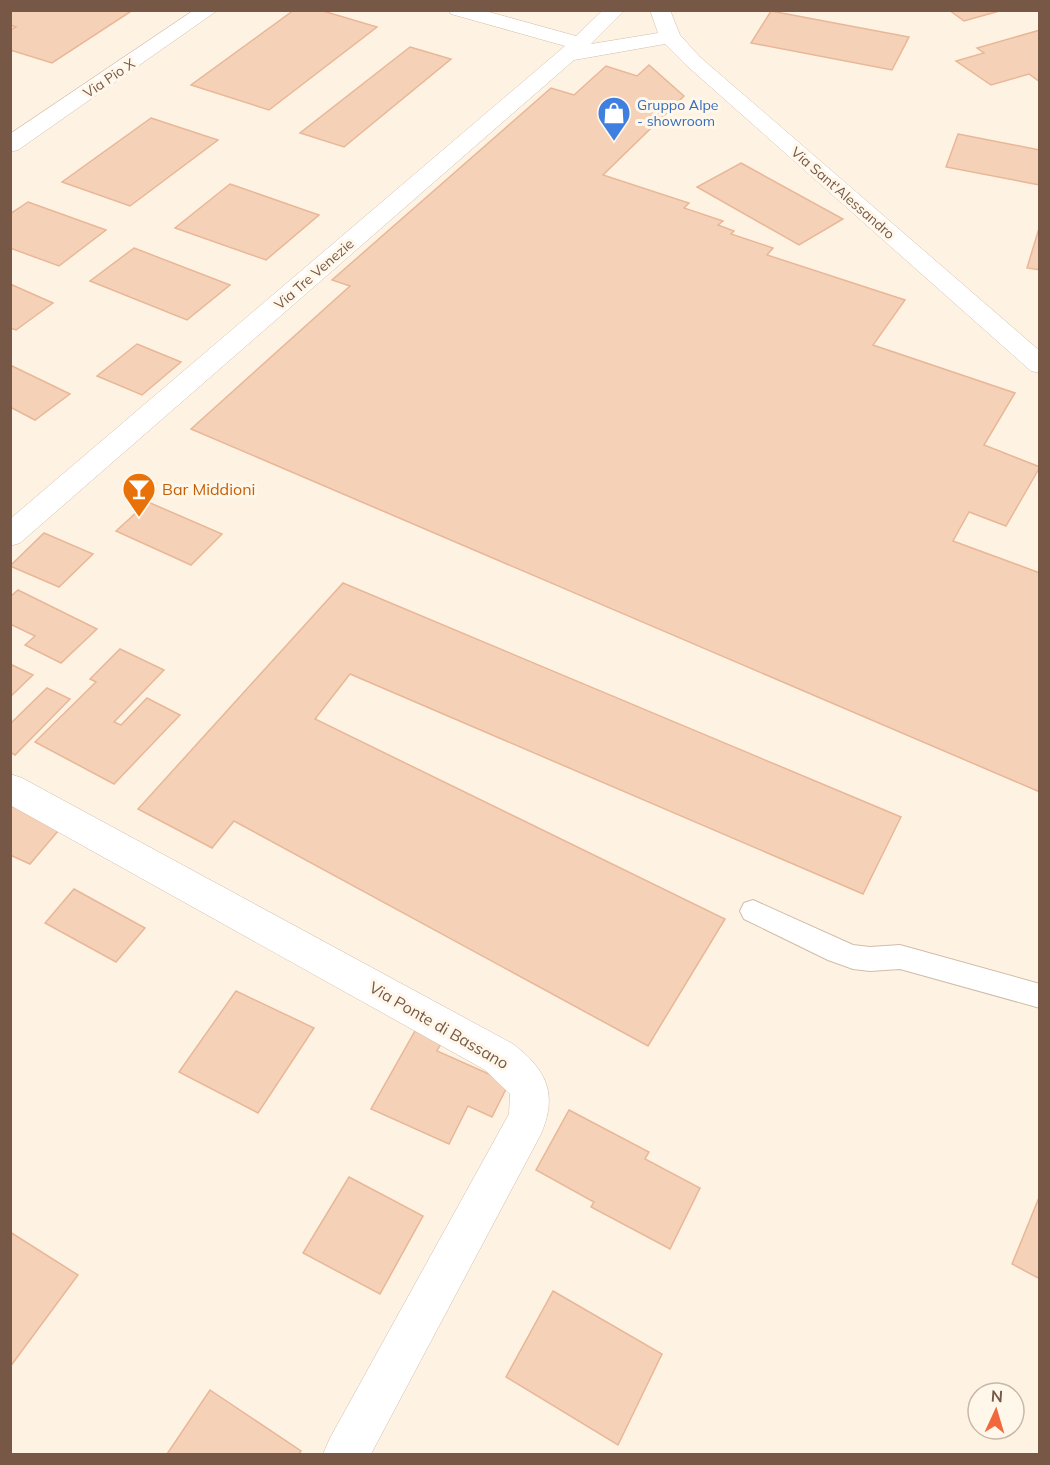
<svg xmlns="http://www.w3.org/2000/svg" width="1050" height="1465" viewBox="0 0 1050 1465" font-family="Mulish,sans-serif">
<rect width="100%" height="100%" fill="#fef3e2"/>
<g fill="#f5d1b8" stroke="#e9b797" stroke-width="1.5">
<polygon points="10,10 133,10 52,63 10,50 10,30 16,27 10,25"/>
<polygon points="294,10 320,10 377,27 269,110 191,85"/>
<polygon points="949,10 1003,10 964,21"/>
<polygon points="771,11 909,37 892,70 751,43"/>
<polygon points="1040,30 1040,82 1029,74 991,85 956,61 984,53 977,48"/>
<polygon points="410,47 451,59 344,147 300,133"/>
<polygon points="649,65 684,96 603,175 689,203 684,208 723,221 718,225 734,231 731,234 773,248 767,255 905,300 873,345 1015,393 984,445 1040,467 1006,526 969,512 953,541 1040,573 1040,792 191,429 350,286 332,280 551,88 574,95 606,66 637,76"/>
<polygon points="151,118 218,140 130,206 62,182"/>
<polygon points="958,134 1040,150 1040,185 946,167"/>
<polygon points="741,163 843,219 799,245 697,187"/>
<polygon points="230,184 319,215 266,260 175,228"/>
<polygon points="28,202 106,230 59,266 10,248 10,214"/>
<polygon points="1040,225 1040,270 1027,268"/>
<polygon points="134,248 230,285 187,320 90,281"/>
<polygon points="10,284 53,303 16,330 10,328"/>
<polygon points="137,344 181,362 142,395 97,376"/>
<polygon points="10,365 70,394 35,420 10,407"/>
<polygon points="148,502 222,534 191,565 116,531"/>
<polygon points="44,533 93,554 59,587 10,566"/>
<polygon points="343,583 901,817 863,894 350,674 315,719 725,919 648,1046 234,821 212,848 138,809"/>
<polygon points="18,590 97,629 61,663 25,645 35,636 10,624 10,597"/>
<polygon points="120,649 164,670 114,722 121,725 147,698 180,715 114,784 35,742 96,682 90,679"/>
<polygon points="10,664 33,675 10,697"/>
<polygon points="47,688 70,699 15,755 10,752 10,724"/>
<polygon points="10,798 64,824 30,864 10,855"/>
<polygon points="74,889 145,928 116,962 45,923"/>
<polygon points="236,991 314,1028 258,1113 179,1072"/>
<polygon points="415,1031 442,1042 437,1051 509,1083 492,1117 468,1106 449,1144 371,1109"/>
<polygon points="569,1110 649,1152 645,1159 700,1188 670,1249 591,1207 594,1202 536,1170"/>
<polygon points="349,1177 423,1216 380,1294 303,1253"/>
<polygon points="1040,1195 1040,1279 1012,1264"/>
<polygon points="10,1232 78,1275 10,1367"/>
<polygon points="553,1291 662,1354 618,1445 506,1377"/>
<polygon points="210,1390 301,1451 299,1454 167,1454"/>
</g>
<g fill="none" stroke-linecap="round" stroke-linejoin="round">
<g stroke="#d2bcaa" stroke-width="2">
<polygon id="lane" points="753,900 853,945 870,947 900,945 1040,984 1040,1008 900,969 870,971 853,969 828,960 744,919 740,911 744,903"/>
</g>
<g stroke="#d2bcaa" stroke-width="1">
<g id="street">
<polygon points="194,10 218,10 18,150 10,152 10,134"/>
<polygon points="448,10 482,10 576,36 603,10 625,10 591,44 658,33 650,10 670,10 680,35 700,57 1040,351 1040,373 1031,371 686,65 665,44 574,60 20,543 10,546 10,519 565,46 451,14"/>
<path d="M10,774L22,778L513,1044C547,1070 558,1094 541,1134L371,1454H323L330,1438L509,1114L510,1094L485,1070L10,805Z"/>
</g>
</g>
<use href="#lane" fill="#fff" fill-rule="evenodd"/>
<use href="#street" fill="#fff" fill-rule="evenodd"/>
</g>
<defs>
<g id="shop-pin" transform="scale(1.725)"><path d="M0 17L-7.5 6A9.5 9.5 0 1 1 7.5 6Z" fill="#3f7fe0" stroke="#fff7ea"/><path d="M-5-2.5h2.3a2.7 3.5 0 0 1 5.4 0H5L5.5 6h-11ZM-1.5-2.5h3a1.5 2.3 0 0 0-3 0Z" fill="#fff"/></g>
<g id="bar-pin" transform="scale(1.725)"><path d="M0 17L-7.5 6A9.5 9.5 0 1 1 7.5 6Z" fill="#e8710a" stroke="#fff7ea"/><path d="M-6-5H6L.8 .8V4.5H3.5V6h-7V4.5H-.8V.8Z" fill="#fff"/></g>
</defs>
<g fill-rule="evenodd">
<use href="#shop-pin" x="614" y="113"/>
<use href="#bar-pin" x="139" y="489"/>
</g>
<g text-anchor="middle" stroke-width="6" stroke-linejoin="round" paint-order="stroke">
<g font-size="14" fill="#775846" stroke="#fff7ea">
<text transform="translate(109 78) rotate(-34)" y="5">Via Pio X</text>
<text transform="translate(843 193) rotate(41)" y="5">Via Sant'Alessandro</text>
<text transform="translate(314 274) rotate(-41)" y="5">Via Tre Venezie</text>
</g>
<g font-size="14" fill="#366cbe" stroke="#fff7ea" text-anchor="start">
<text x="637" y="110">Gruppo Alpe<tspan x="637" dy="16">- showroom</tspan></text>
</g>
<g font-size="16" fill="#c56008" stroke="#fff7ea" text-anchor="start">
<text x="162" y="495">Bar Middioni</text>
</g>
<g font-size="16" fill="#775846" stroke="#fff7ea">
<text transform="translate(439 1025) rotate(30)" y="6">Via Ponte di Bassano</text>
</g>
</g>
<rect width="1050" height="1465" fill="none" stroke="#775846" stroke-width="24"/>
<g transform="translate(996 1411) rotate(4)"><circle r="28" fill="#fff7ea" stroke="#c9b7a8" stroke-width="1.5"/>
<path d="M0-4.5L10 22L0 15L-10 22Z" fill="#f1683e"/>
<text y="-9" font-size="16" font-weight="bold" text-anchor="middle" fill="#775846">N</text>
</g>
</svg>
